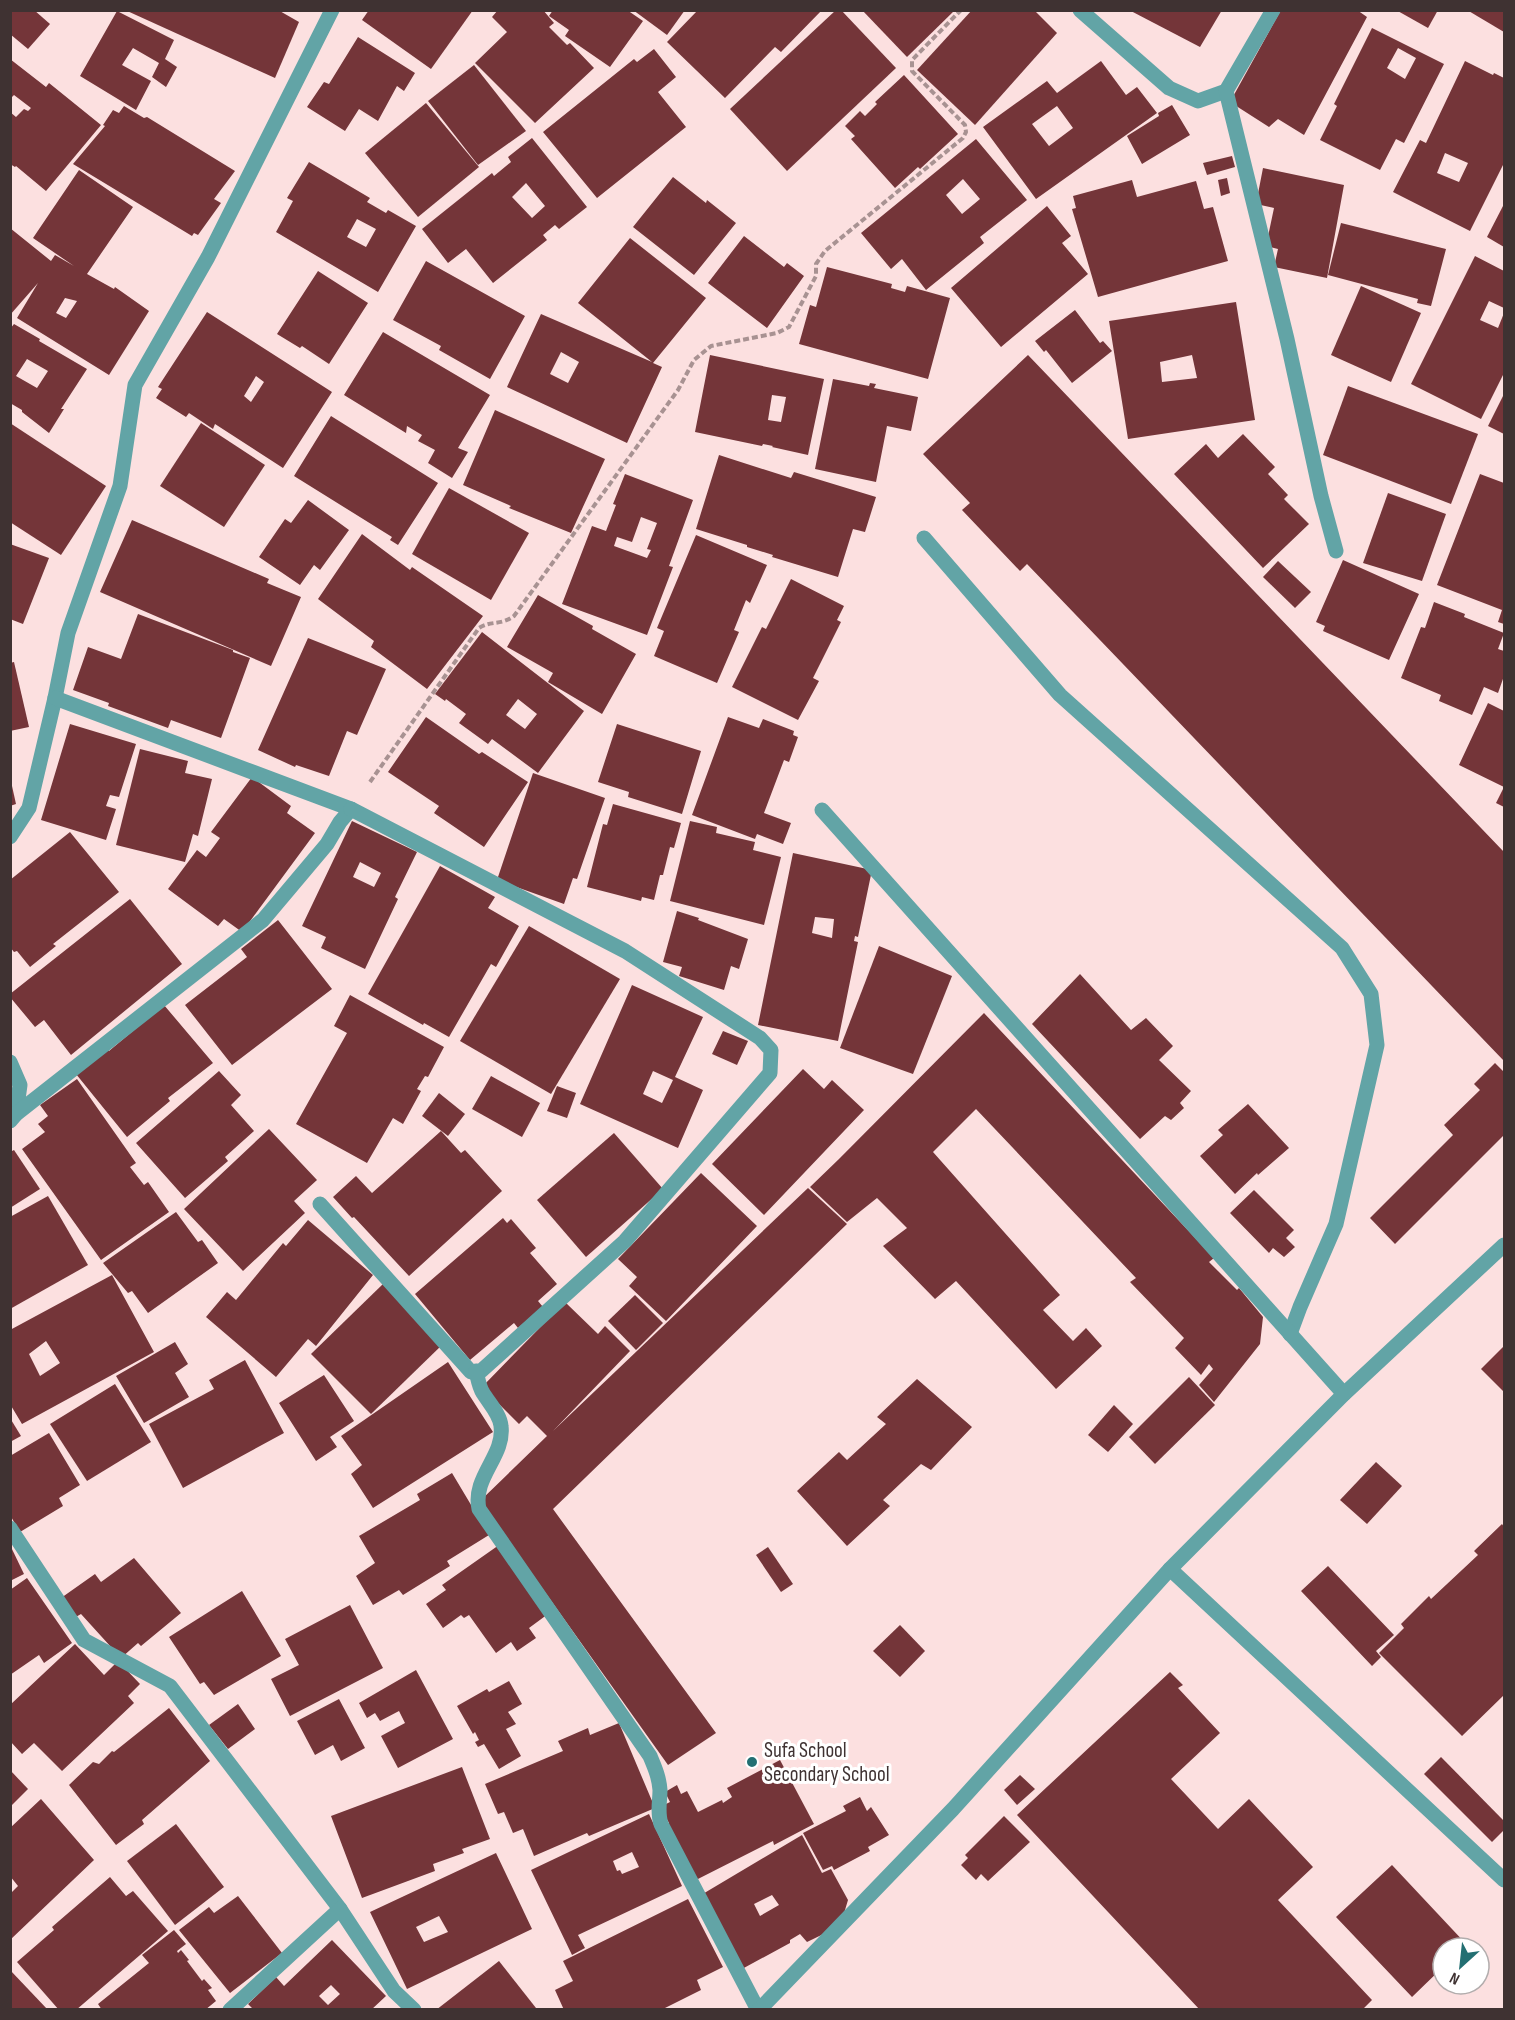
<svg xmlns="http://www.w3.org/2000/svg" width="1515" height="2020" viewBox="0 0 1515 2020" font-family="'Sofia Sans Condensed',sans-serif">
<rect width="100%" height="100%" fill="#fce0e0"/>
<g fill="#743539" fill-rule="evenodd">
<polygon points="10,10 34,10 50,24 28,49 10,34"/>
<polygon points="125,10 278,10 299,22 275,78"/>
<polygon points="369,10 473,10 431,69 362,20"/>
<polygon points="498,10 543,10 554,23 549,27 567,45 570,43 594,68 535,123 475,63 507,32 492,17"/>
<polygon points="553,10 627,10 643,21 610,67 565,36 569,30 549,16"/>
<polygon points="633,10 685,10 667,35"/>
<polygon points="698,10 822,10 781,52 775,47 725,98 667,42"/>
<polygon points="836,10 841,10 896,68 787,171 730,109"/>
<polygon points="862,10 955,10 907,57"/>
<polygon points="972,10 1034,10 1057,33 975,125 917,70"/>
<polygon points="1129,10 1222,10 1200,47"/>
<polygon points="1281,10 1357,10 1367,17 1304,135 1278,119 1269,127 1230,102"/>
<polygon points="1396,10 1438,10 1428,28"/>
<polygon points="1467,10 1504,10 1504,32"/>
<polygon points="117,11 174,40 165,59 177,67 166,87 152,77 159,63 133,48 122,65 151,81 136,110 80,76"/>
<path d="M1372,28L1444,64L1404,143L1396,139L1380,170L1320,140L1337,106L1334,104ZM1398,48L1416,58L1405,79L1387,68Z"/>
<polygon points="358,37 415,73 404,91 397,86 378,121 359,109 345,131 307,107 324,82 329,84"/>
<polygon points="654,49 676,77 658,92 686,127 597,198 543,132 634,59 637,62"/>
<polygon points="10,59 46,87 49,83 101,125 46,191 16,166 15,167 10,164 10,112 16,117 24,109 28,111 31,108 14,95 10,99"/>
<path d="M1101,61L1126,95L1137,87L1157,113L1036,199L983,127L1047,81L1057,93ZM1057,106L1073,128L1049,146L1032,124Z"/>
<path d="M1465,61L1493,75L1494,73L1504,78V163L1470,231L1393,192L1420,140L1426,143ZM1445,153L1468,163L1459,182L1437,173Z"/>
<polygon points="474,65 526,131 478,165 428,101"/>
<polygon points="904,75 958,134 920,169 918,167 895,188 851,139 855,136 845,126 860,111 865,116 877,104 875,102"/>
<polygon points="426,103 479,167 418,217 365,153"/>
<polygon points="1172,105 1190,135 1142,164 1127,136 1159,116 1158,113"/>
<polygon points="124,106 144,118 147,117 235,171 214,199 221,203 198,235 194,233 192,236 73,164 105,126 103,125 113,110 119,113"/>
<path d="M532,138L587,207L559,229L555,225L543,235L547,240L493,283L466,249L448,263L422,229L492,173L494,176L511,162L508,157ZM526,183L545,206L532,218L512,197Z"/>
<path d="M976,139L1027,200L980,237L984,243L926,290L902,259L891,269L861,233ZM963,179L980,199L962,214L946,195Z"/>
<polygon points="1232,156 1235,167 1207,175 1203,163"/>
<path d="M309,162L370,198L367,202L386,213L388,210L416,226L378,292L276,232L293,201L287,198ZM357,219L376,229L366,247L347,237Z"/>
<polygon points="1263,168 1344,185 1327,278 1274,267 1278,249 1266,246 1274,208 1256,204"/>
<path d="M79,170L133,207L87,274L114,289L115,287L149,311L109,375L17,318L38,283L10,315V228L51,261L55,255L74,266L33,238ZM65,298L77,301L66,318L56,313Z"/>
<polygon points="673,177 706,203 707,200 736,223 694,275 633,227"/>
<polygon points="1227,178 1230,193 1221,196 1218,180"/>
<polygon points="1132,180 1137,197 1196,181 1204,209 1213,207 1228,261 1098,297 1072,209 1076,208 1073,196"/>
<polygon points="1504,204 1504,247 1487,237"/>
<polygon points="1047,206 1071,236 1062,243 1088,274 1001,347 951,288"/>
<polygon points="1341,223 1446,249 1431,306 1417,303 1418,299 1328,275"/>
<polygon points="744,236 784,267 787,263 804,276 767,328 708,283"/>
<path d="M630,238L706,298L653,363L662,367L627,443L507,387L541,314L652,362L578,303ZM561,352L579,362L568,383L550,374Z"/>
<polygon points="1475,256 1504,271 1504,308 1489,301 1480,320 1498,328 1504,313 1504,373 1481,419 1411,384"/>
<polygon points="426,261 525,316 490,379 439,350 441,346 393,320"/>
<polygon points="827,267 892,284 891,288 905,292 907,286 950,298 928,379 799,344 810,305 816,307"/>
<polygon points="318,271 368,303 329,364 302,346 300,348 277,334"/>
<polygon points="1361,286 1421,313 1391,382 1331,355"/>
<path d="M1236,302L1255,420L1128,439L1109,321ZM1192,355L1197,378L1162,382L1160,362Z"/>
<polygon points="1075,310 1100,343 1103,341 1112,351 1072,383 1046,350 1044,352 1035,341"/>
<path d="M207,312L332,392L283,468L215,424L213,429L189,413L186,417L156,398L162,389L158,387ZM256,376L264,382L251,402L244,396Z"/>
<path d="M14,324L40,339L39,341L87,369L61,409H64L49,433L22,412V410L10,403V329ZM27,359L48,371L37,388L16,376Z"/>
<polygon points="383,332 490,395 458,448 468,452 452,478 428,463 435,450 418,441 422,435 407,426 406,433 344,395"/>
<path d="M710,355L824,379L808,455L772,447L773,446L763,444L762,446L695,432ZM772,395L786,397L781,422L768,420Z"/>
<polygon points="1028,355 1504,852 1504,1061 1027,564 1020,571 962,510 970,503 923,454"/>
<polygon points="833,379 869,386 870,383 876,384 874,388 918,397 911,431 887,426 876,482 815,469"/>
<polygon points="1348,386 1478,434 1451,504 1323,455"/>
<polygon points="1504,394 1504,434 1488,426"/>
<polygon points="495,410 605,459 571,533 509,508 511,506 463,485"/>
<polygon points="331,416 438,483 398,545 390,540 392,537 294,476"/>
<polygon points="10,423 106,486 61,555 10,522"/>
<polygon points="201,423 265,465 224,527 160,486"/>
<polygon points="1243,434 1275,467 1268,474 1288,495 1284,499 1309,524 1263,568 1174,474 1206,444 1218,458"/>
<polygon points="719,455 791,478 794,472 876,497 865,532 853,529 838,577 772,557 773,555 747,547 747,545 696,529"/>
<path d="M625,474L693,500L669,566L673,567L647,635L562,604L592,526L606,531L616,505L613,504ZM641,517L657,523L647,549L651,550L647,558L614,546L617,537L632,542Z"/>
<polygon points="1480,474 1504,483 1504,624 1498,622 1502,610 1437,585"/>
<polygon points="449,488 529,533 491,600 412,554"/>
<polygon points="1388,493 1446,514 1422,581 1363,563"/>
<polygon points="308,500 349,530 320,570 314,565 300,585 259,557 285,519 291,523"/>
<polygon points="132,520 269,579 267,583 301,597 271,666 100,592"/>
<polygon points="362,534 410,570 412,567 483,616 427,689 371,647 374,641 318,599"/>
<polygon points="696,535 767,565 750,603 746,600 734,630 739,632 717,683 654,656 664,631 657,628"/>
<polygon points="10,544 49,558 23,624 10,619"/>
<polygon points="1343,560 1419,594 1389,660 1323,631 1325,626 1316,622"/>
<polygon points="1278,561 1311,592 1295,608 1263,577"/>
<polygon points="791,579 844,606 837,620 841,622 813,678 819,681 798,720 732,687 762,627 766,629"/>
<polygon points="538,595 593,626 592,629 636,654 602,714 548,682 553,673 507,647"/>
<polygon points="1434,602 1465,614 1464,617 1504,633 1498,649 1504,651 1504,676 1498,693 1484,687 1472,715 1439,701 1441,695 1401,678 1421,627 1425,628"/>
<polygon points="138,614 233,650 233,652 250,658 221,738 171,720 168,728 108,706 109,703 73,690 88,647 121,659"/>
<path d="M482,632L584,711L538,773L492,739L488,744L459,723L466,714L446,699L445,701L435,694ZM518,699L537,714L525,729L506,715Z"/>
<polygon points="308,638 386,669 357,735 347,731 329,776 296,765 295,767 258,750"/>
<polygon points="14,662 29,727 10,731 10,663"/>
<polygon points="1488,703 1504,711 1504,807 1496,803 1504,787 1459,765"/>
<polygon points="426,717 479,754 482,752 528,782 484,847 434,813 439,806 388,772"/>
<polygon points="728,717 759,728 763,719 794,731 793,735 798,737 789,762 784,760 764,813 791,823 783,844 757,834 755,839 692,815"/>
<polygon points="70,724 136,744 119,797 110,795 106,806 116,809 106,840 41,820"/>
<polygon points="617,724 701,751 682,814 628,797 629,792 598,782"/>
<polygon points="140,749 188,761 185,773 212,779 198,836 193,834 185,862 116,845"/>
<polygon points="533,773 605,798 577,879 573,878 564,904 497,880"/>
<polygon points="10,777 16,804 10,806"/>
<polygon points="252,777 291,806 287,813 315,833 242,932 224,919 218,926 168,889 197,850 206,857 220,838 211,832"/>
<polygon points="613,804 681,823 674,848 670,847 663,875 660,875 654,900 642,897 641,901 587,887 603,824 607,825"/>
<path d="M352,821L417,852L395,897L398,899L365,969L321,948L326,937L302,926ZM360,862L381,873L374,887L353,877Z"/>
<polygon points="690,821 717,827 716,833 755,842 753,850 781,857 764,925 670,901"/>
<polygon points="70,832 119,892 53,944 56,946 30,967 17,951 14,952 10,947 10,880"/>
<path d="M793,853L872,870L858,937L855,936L854,941L858,942L838,1041L758,1025ZM815,917L834,919L832,938L812,933Z"/>
<polygon points="440,866 495,897 488,908 519,926 496,967 491,964 449,1037 424,1023 423,1025 368,994"/>
<polygon points="130,899 182,964 71,1055 44,1020 35,1027 10,997 10,994"/>
<polygon points="677,911 699,918 698,920 748,939 739,969 731,966 724,990 679,976 682,967 663,962"/>
<polygon points="278,920 332,989 232,1065 185,1005 247,957 241,949"/>
<polygon points="529,926 620,979 551,1094 460,1041"/>
<polygon points="879,946 952,976 913,1074 840,1048"/>
<polygon points="1080,974 1131,1030 1146,1018 1173,1046 1159,1060 1191,1091 1180,1103 1184,1108 1171,1120 1165,1116 1140,1139 1032,1024"/>
<path d="M632,985L703,1017L675,1077L703,1090L678,1148L580,1104ZM653,1071L673,1080L662,1103L643,1094Z"/>
<polygon points="350,995 444,1047 428,1077 425,1076 417,1089 421,1091 403,1124 393,1118 367,1163 296,1124 347,1033 334,1026"/>
<polygon points="164,1005 213,1063 168,1098 170,1101 127,1137 76,1074 107,1049 109,1051"/>
<polygon points="984,1013 1214,1258 1209,1262 1237,1290 1239,1288 1263,1317 1260,1344 1214,1402 1199,1385 1213,1369 1209,1364 1201,1375 1175,1348 1184,1338 1130,1282 1136,1278 976,1109 933,1152 1060,1295 1043,1310 1073,1341 1086,1328 1102,1346 1056,1389 956,1281 935,1299 883,1246 907,1228 877,1198 847,1222 810,1187 839,1159"/>
<polygon points="723,1031 748,1041 737,1065 712,1054"/>
<polygon points="1495,1063 1504,1072 1504,1135 1395,1244 1370,1218 1453,1135 1444,1125 1480,1090 1474,1084"/>
<polygon points="803,1069 824,1089 832,1080 864,1110 764,1215 712,1164"/>
<polygon points="219,1071 241,1095 231,1105 254,1131 225,1157 228,1161 185,1198 136,1143"/>
<polygon points="491,1076 540,1103 522,1137 472,1109"/>
<polygon points="77,1079 136,1163 130,1167 144,1185 148,1182 169,1212 101,1260 22,1149 45,1132 38,1124 48,1116 40,1105"/>
<polygon points="557,1086 576,1093 567,1118 547,1111"/>
<polygon points="439,1093 465,1114 448,1136 422,1116"/>
<polygon points="1248,1104 1289,1148 1258,1175 1257,1173 1235,1194 1200,1156 1223,1135 1218,1130"/>
<polygon points="269,1129 317,1180 294,1201 305,1213 243,1271 184,1209"/>
<polygon points="441,1131 461,1153 465,1150 502,1191 409,1276 354,1217 352,1218 333,1197 356,1176 372,1193"/>
<polygon points="614,1133 663,1189 586,1257 537,1200"/>
<polygon points="14,1150 40,1189 10,1208 10,1152"/>
<polygon points="701,1173 757,1226 666,1321 629,1286 637,1277 618,1259"/>
<polygon points="808,1188 847,1224 553,1509 716,1733 668,1765 480,1501 547,1436 527,1416 519,1424 482,1387 565,1302 598,1334 605,1326 630,1351 553,1431"/>
<polygon points="1254,1190 1294,1230 1286,1238 1295,1247 1284,1257 1273,1248 1269,1253 1230,1213"/>
<polygon points="48,1196 88,1265 10,1309 10,1217"/>
<polygon points="176,1212 198,1242 202,1240 218,1263 148,1313 132,1291 128,1293 103,1263"/>
<polygon points="503,1218 507,1223 511,1219 536,1248 530,1253 557,1284 538,1301 543,1307 518,1328 514,1323 470,1360 415,1294"/>
<polygon points="308,1220 373,1275 316,1346 308,1339 276,1377 206,1317 227,1292 236,1300 283,1243 286,1246"/>
<path d="M112,1275L154,1352L22,1424L10,1404V1330ZM46,1341L60,1363L40,1376L29,1354Z"/>
<polygon points="384,1283 443,1344 371,1414 311,1354"/>
<polygon points="635,1295 663,1323 636,1350 608,1321"/>
<polygon points="175,1342 188,1364 175,1373 189,1397 144,1423 116,1376"/>
<polygon points="1504,1346 1504,1392 1481,1369"/>
<polygon points="245,1360 284,1433 183,1488 149,1424 214,1389 209,1380"/>
<polygon points="448,1362 493,1432 373,1508 351,1474 362,1465 341,1436"/>
<polygon points="324,1375 354,1421 330,1437 337,1447 316,1461 279,1403"/>
<polygon points="1189,1377 1215,1405 1155,1464 1129,1437"/>
<polygon points="917,1379 972,1427 931,1470 921,1464 883,1500 890,1506 847,1546 797,1491 839,1452 847,1460 886,1424 877,1417"/>
<polygon points="115,1384 151,1442 87,1481 50,1424"/>
<polygon points="1114,1405 1133,1424 1108,1452 1088,1435"/>
<polygon points="10,1418 21,1436 10,1442"/>
<polygon points="49,1433 80,1485 59,1498 63,1506 20,1532 10,1515 10,1456"/>
<polygon points="1376,1462 1402,1486 1367,1524 1340,1500"/>
<polygon points="452,1473 489,1535 447,1561 450,1566 403,1595 399,1590 373,1605 356,1576 375,1563 359,1536 420,1500 417,1494"/>
<polygon points="1502,1524 1504,1527 1504,1695 1462,1736 1379,1653 1404,1628 1401,1624 1429,1596 1431,1599 1478,1555 1474,1551"/>
<polygon points="10,1545 24,1574 10,1581"/>
<polygon points="499,1545 548,1614 529,1628 536,1638 517,1651 511,1642 496,1653 469,1615 464,1618 461,1615 443,1628 426,1604 446,1590 442,1585"/>
<polygon points="768,1547 793,1584 781,1592 756,1555"/>
<polygon points="134,1558 181,1613 141,1646 138,1643 121,1658 81,1614 74,1618 61,1598 95,1574 101,1582"/>
<polygon points="1328,1566 1394,1635 1376,1651 1381,1657 1372,1666 1301,1591"/>
<polygon points="27,1578 72,1643 44,1663 39,1655 10,1675 10,1590"/>
<polygon points="242,1591 281,1656 214,1695 204,1682 200,1684 169,1637"/>
<polygon points="350,1605 383,1668 290,1716 271,1679 299,1665 285,1639"/>
<polygon points="900,1625 925,1651 900,1677 873,1651"/>
<polygon points="75,1644 104,1675 118,1661 140,1684 128,1696 134,1703 62,1771 34,1743 22,1754 10,1741 10,1705"/>
<polygon points="416,1670 453,1739 398,1768 381,1736 405,1723 399,1711 380,1721 375,1713 367,1718 359,1703"/>
<polygon points="1170,1672 1183,1685 1178,1688 1220,1733 1171,1779 1218,1829 1249,1799 1313,1867 1278,1900 1372,2000 1362,2010 1200,2010 1017,1815"/>
<polygon points="509,1681 522,1704 508,1712 516,1724 506,1729 521,1756 499,1769 484,1744 478,1747 475,1742 479,1740 475,1732 473,1734 457,1706 487,1689 489,1692"/>
<polygon points="339,1699 365,1748 341,1761 333,1745 315,1755 297,1721"/>
<polygon points="238,1704 255,1729 228,1749 209,1725"/>
<polygon points="169,1708 210,1761 142,1820 144,1824 116,1845 69,1785 93,1762 99,1764 112,1751 114,1752"/>
<polygon points="619,1723 655,1808 589,1836 587,1833 534,1856 523,1829 513,1833 504,1812 498,1814 485,1784 563,1751 558,1741 588,1728 590,1735"/>
<polygon points="1441,1757 1504,1821 1504,1830 1492,1842 1424,1774"/>
<polygon points="780,1760 814,1824 774,1845 773,1841 692,1882 666,1825 669,1823 660,1807 670,1802 665,1792 677,1785 681,1794 687,1791 698,1812 722,1800 723,1803 732,1797 727,1788"/>
<polygon points="462,1767 490,1839 462,1849 464,1853 433,1864 435,1871 362,1898 331,1816"/>
<polygon points="10,1770 28,1789 10,1807"/>
<polygon points="1020,1775 1035,1789 1017,1805 1004,1790"/>
<polygon points="860,1797 867,1811 871,1807 889,1835 868,1847 870,1851 834,1870 832,1866 823,1870 803,1833 846,1811 843,1806"/>
<polygon points="41,1799 94,1860 10,1940 10,1894 18,1886 10,1876 10,1828"/>
<path d="M649,1814L682,1886L578,1935L585,1948L572,1955L531,1870ZM632,1852L639,1867L622,1874L620,1870L617,1871L613,1861Z"/>
<polygon points="1004,1816 1030,1842 988,1881 981,1874 976,1880 961,1865 968,1858 965,1855"/>
<polygon points="176,1824 224,1887 175,1925 127,1861"/>
<path d="M802,1835L822,1873L831,1869L848,1900L842,1920L840,1926L807,1942L800,1934L790,1940V1943L742,1969L701,1895ZM772,1895L779,1905L760,1916L754,1904Z"/>
<path d="M496,1853L532,1929L407,1989L370,1912ZM439,1916L448,1932L424,1942L416,1927Z"/>
<polygon points="1392,1865 1467,1945 1463,1948 1443,1948 1443,1967 1412,1997 1336,1917"/>
<polygon points="110,1877 126,1896 133,1891 168,1931 76,2010 59,2010 17,1962 54,1930 52,1927"/>
<polygon points="238,1896 282,1953 230,1993 179,1930 209,1907 214,1913"/>
<polygon points="688,1899 723,1967 697,1980 701,1990 661,2010 564,2010 555,1990 573,1981 563,1961"/>
<polygon points="174,1930 186,1944 177,1951 178,1953 181,1950 189,1960 187,1961 202,1981 204,1979 212,1988 208,1990 216,2001 205,2010 102,2010 98,2004 149,1963 142,1955"/>
<path d="M332,1940L386,1996L371,2010H254L248,2004L276,1977L284,1986ZM331,1985L340,1994L328,2005L319,1996Z"/>
<polygon points="499,1961 536,2008 436,2010"/>
<polygon points="10,1970 48,2010 10,2010"/>
</g>
<g fill="none" stroke-linecap="round" stroke-linejoin="round">
<path stroke="#a89292" stroke-width="4" stroke-dasharray="6 3" stroke-linecap="butt" d="M370,782L479,628C492,620 500,626 514,616L678,390L694,360L711,346L777,333L789,327L816,276V264L825,251L963,138L966,132L965,125L912,71V60L961,10"/>
<g stroke="#62a4a6" stroke-width="15">
<polyline points="924,538 1060,695 1342,948 1371,994 1377,1045 1336,1224 1300,1307 1290,1334"/>
<polyline points="1170,1569 1504,1880"/>
</g>
<g stroke="#62a4a6" stroke-width="15">
<polyline points="1080,10 1169,88 1198,101 1226,91 1273,10"/>
<polyline points="1226,91 1287,339 1321,496 1336,551"/>
<polyline points="822,810 1344,1394"/>
<polyline points="10,837 29,808 55,698 68,633 120,486 135,385 208,257 332,10"/>
<polyline points="10,1062 20,1085 16,1114"/>
<polyline points="10,1121 16,1114 263,920 327,844 340,822 351,809 55,698"/>
<polyline points="320,1204 471,1372 481,1371 625,1241 770,1073 771,1050 760,1038 625,951 351,809"/>
<path d="M476,1371C478,1379 479,1387 483,1393C489,1403 500,1414 501,1426C505,1456 472,1477 479,1509L650,1756C655,1768 659,1777 660,1790C660,1802 657,1812 661,1824L758,2010"/>
<polyline points="10,1528 84,1640 170,1686 340,1909"/>
<polyline points="230,2010 340,1909 394,1991 414,2010"/>
<polyline points="759,2010 953,1809 1170,1569 1344,1394 1504,1245"/>
</g>
</g>
<circle fill="#236f72" stroke="#fff" stroke-width="2" cx="752" cy="1762" r="6"/>
<g text-anchor="middle" stroke-width="6" stroke-linejoin="round" paint-order="stroke">
<g font-size="21" fill="#3f3232" stroke="#fff" text-anchor="start">
<text x="764" y="1757">Sufa School<tspan x="764" dy="24">Secondary School</tspan></text>
</g>
</g>
<rect width="1515" height="2020" fill="none" stroke="#3f3232" stroke-width="24"/>
<g transform="translate(1461 1966) rotate(207)"><circle r="28" fill="#ffffff" stroke="#b2adad" stroke-width="1.5"/>
<path d="M0-4.5L10 22L0 15L-10 22Z" fill="#236f72"/>
<text y="-9" font-size="16" font-weight="bold" text-anchor="middle" fill="#3f3232">N</text>
</g>
</svg>
